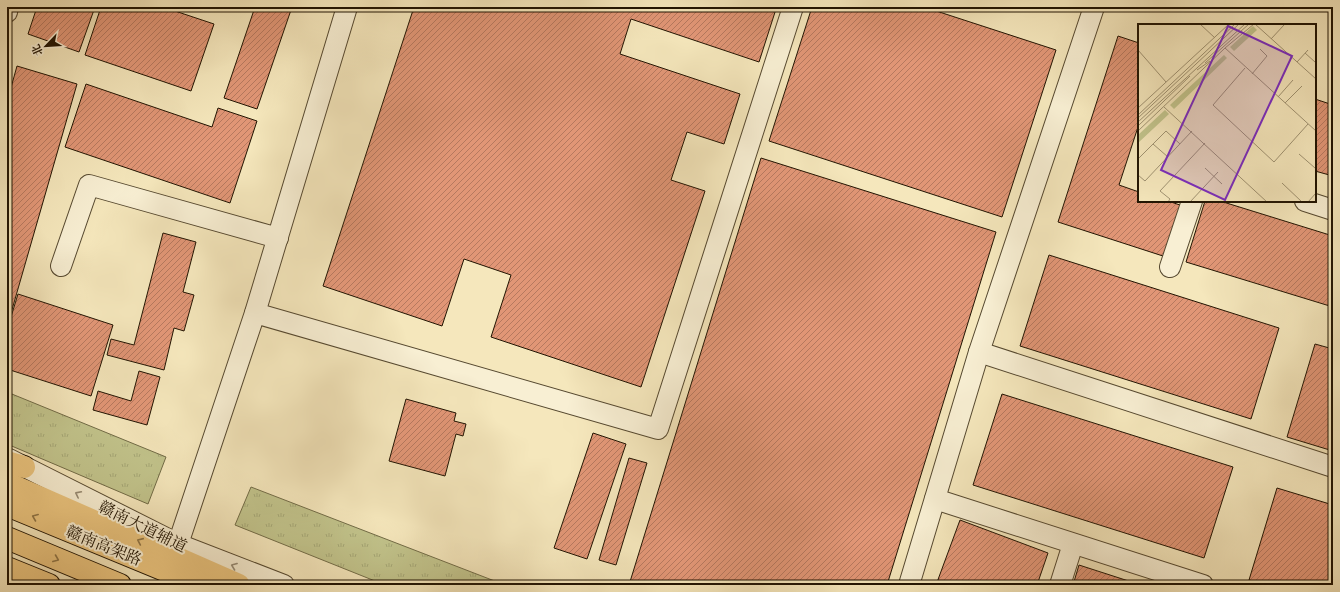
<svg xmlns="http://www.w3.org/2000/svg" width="1340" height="592" viewBox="0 0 1340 592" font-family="'Gentium Book Plus','Noto Serif SC',serif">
<defs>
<pattern id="grass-tufts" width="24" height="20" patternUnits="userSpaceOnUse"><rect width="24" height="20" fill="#c2c48c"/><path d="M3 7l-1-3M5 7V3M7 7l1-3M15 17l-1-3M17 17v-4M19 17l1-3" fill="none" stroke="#a6a877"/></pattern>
<pattern id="building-hatch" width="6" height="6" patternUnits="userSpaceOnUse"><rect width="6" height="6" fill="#e19676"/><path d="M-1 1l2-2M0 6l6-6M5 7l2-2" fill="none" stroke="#b6795f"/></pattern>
</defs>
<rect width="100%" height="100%" fill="#f5e7bc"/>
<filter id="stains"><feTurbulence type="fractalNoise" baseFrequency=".005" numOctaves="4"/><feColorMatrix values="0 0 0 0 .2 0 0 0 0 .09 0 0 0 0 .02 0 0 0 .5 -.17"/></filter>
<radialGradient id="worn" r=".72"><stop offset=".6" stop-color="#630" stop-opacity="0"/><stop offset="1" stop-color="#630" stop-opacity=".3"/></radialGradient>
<g fill="url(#grass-tufts)" stroke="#726c47">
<polygon points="7,392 166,457 148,504 7,444"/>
<polygon points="251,487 505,585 385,585 235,525"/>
</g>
<g fill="url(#building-hatch)" stroke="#211402">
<polygon points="37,7 95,7 79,52 28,34"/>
<polygon points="101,7 163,7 214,24 191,91 85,55"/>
<polygon points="255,7 292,7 257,109 224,98"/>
<polygon points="414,7 773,7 776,9 759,62 631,19 620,54 740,94 724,144 687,132 671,180 705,191 641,387 491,337 511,275 464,259 442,326 323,286"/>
<polygon points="812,7 924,7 1056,50 1002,217 769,141"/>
<polygon points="1118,36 1139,43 1139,124 1119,185 1139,192 1139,201 1168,201 1183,206 1166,257 1058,222"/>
<polygon points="17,66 77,84 7,327 7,102"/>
<polygon points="86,84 212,127 218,108 257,121 230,203 65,147"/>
<polygon points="1315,99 1333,105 1333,176 1315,171"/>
<polygon points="761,158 996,232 887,585 629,585"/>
<polygon points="1205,201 1220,201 1333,236 1333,307 1186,262"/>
<polygon points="163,233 196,242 183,292 194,295 184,331 174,328 164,370 107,355 111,339 134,345"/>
<polygon points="1049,255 1279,328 1251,419 1020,346"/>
<polygon points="18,294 113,325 91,396 7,369 7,330"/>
<polygon points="1315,344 1333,349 1333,451 1287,437"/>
<polygon points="139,371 160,377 147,425 93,410 98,391 131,401"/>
<polygon points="1002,394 1233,467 1204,558 973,485"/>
<polygon points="406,399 456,413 454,421 466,424 463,436 456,434 445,476 389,461"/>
<polygon points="593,433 626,444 587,559 554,548"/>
<polygon points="629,458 647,463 616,565 599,560"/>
<polygon points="1277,488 1333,505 1333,585 1264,585 1249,580"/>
<polygon points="960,520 1048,553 1037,585 936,585"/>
<polygon points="1079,565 1141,585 1073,585"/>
</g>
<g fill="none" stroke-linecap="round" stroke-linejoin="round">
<g stroke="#564930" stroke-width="22">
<g id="minor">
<polyline points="7,12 8,7"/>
<polyline points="1305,201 1333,210"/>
<polyline points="61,266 89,185 278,238"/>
<polyline points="1170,267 1192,201"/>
<polyline points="255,313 658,429 793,7"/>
<polyline points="979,352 1333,467"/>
<polyline points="9,459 178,544 284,585"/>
<polyline points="935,499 1203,585"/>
<polyline points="178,544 255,313 347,7"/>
<polyline points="909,585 979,352 1094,7"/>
<polyline points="1060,585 1073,544"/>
</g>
</g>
<g stroke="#211402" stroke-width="24">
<g id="major">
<polyline points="7,462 24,467"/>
<polyline points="7,483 239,585"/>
<polyline points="7,568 49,585"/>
</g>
</g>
<g stroke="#211402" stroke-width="24">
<g id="highway">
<polyline points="7,505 201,585"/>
<polyline points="7,538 120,585"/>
</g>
</g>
<use href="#minor" stroke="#f8efd3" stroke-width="20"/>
<use href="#major" stroke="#eac47e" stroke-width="22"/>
<use href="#highway" stroke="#eac47e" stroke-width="22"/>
</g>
<defs><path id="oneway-chevron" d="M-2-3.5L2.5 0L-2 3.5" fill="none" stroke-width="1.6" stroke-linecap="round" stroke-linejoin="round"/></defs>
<g stroke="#978c75">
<use href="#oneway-chevron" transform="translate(78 494) rotate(-153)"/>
<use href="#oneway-chevron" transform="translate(234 566) rotate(-159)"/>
</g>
<g stroke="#907546">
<use href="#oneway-chevron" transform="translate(35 517) rotate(-158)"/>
<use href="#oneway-chevron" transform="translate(140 541) rotate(-156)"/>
<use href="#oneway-chevron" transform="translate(56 559) rotate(22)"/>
</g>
<g text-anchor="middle" stroke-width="4" stroke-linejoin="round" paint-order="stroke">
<g font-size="16" fill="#211402" stroke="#f8efd3">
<text transform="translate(143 526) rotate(26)" y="6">赣南大道辅道</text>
<text transform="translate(104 545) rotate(22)" y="6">赣南高架路</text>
</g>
</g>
<g transform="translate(1138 24)">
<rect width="178" height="178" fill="#f5e7bc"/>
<path d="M115,2L119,6L96,27L92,23ZM86,31L89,34L36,85L32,81ZM27,86L31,90L0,119V111Z" fill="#c2c48c"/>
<path fill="none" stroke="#a09372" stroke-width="1" d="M62,0L77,14M117,0L178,55M133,15L146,1M87,24L178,107M0,26L28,58M167,29L177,38M159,38L170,26M67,39L111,0M107,44L75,81L136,138L170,100M59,46L72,37M114,50L129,32L122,25M140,73L155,56M147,79L164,62M26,83L129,178M0,84L91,0M0,91L97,0M0,94L101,0M0,98L107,0M0,102L52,52M0,107L87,24L116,0M15,120L30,133M161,130L177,144L178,143M0,135L28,107L42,120M67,144L84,160M0,151L7,157L54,107M144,159L164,178M30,178L32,175L22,167L67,119M52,178L80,148M170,178L178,169"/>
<path fill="#7b2cbf" fill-opacity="0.15" stroke="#7b2cbf" stroke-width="2" d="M90,2L154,32L87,176L23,146Z"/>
<rect width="178" height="178" fill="none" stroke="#211402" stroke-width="2"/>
</g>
<rect width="1340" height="592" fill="none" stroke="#f5e7bc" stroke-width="24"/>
<rect x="8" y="8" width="1324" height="576" fill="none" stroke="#211402" stroke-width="2"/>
<rect x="12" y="12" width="1316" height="568" fill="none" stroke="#211402"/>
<g transform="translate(46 46) rotate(245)" stroke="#f8efd3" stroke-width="3" paint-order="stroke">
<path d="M0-3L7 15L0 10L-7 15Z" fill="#211402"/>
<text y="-6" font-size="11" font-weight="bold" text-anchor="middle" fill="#211402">北</text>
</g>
<rect width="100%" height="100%" filter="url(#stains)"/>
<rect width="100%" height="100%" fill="url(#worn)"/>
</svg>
